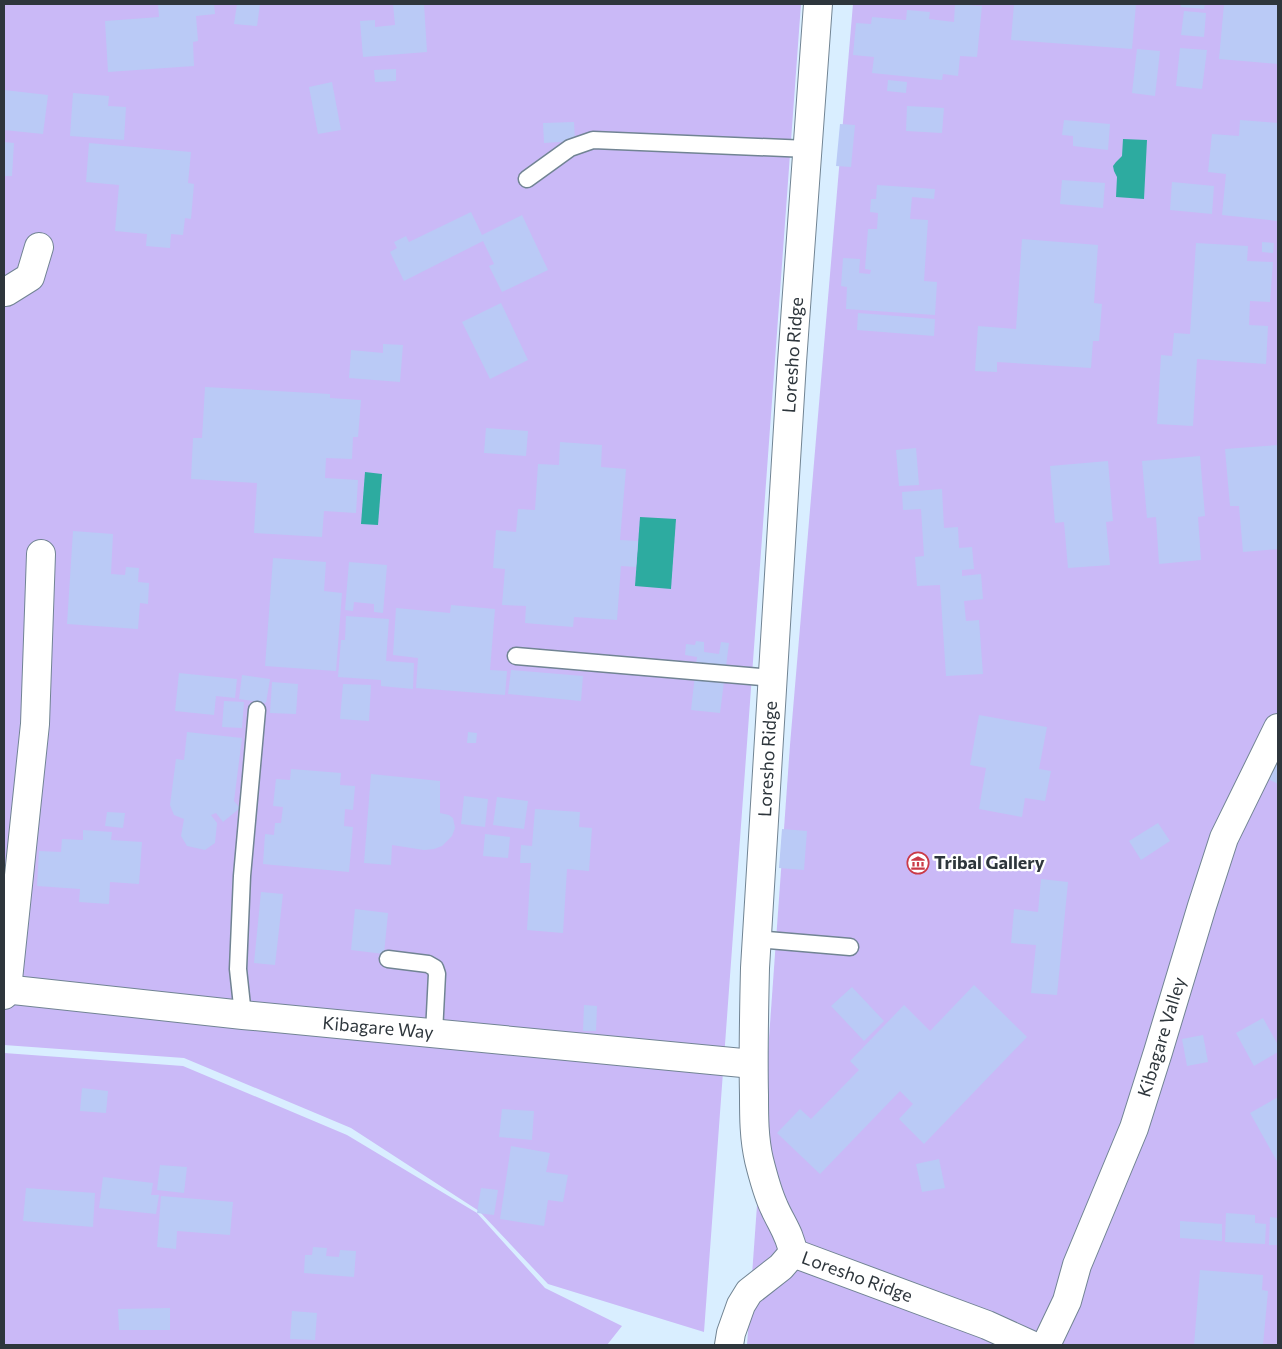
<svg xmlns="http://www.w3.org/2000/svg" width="1282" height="1349" viewBox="0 0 1282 1349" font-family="Commissioner,sans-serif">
<rect width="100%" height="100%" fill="#d9eeff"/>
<g fill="#cab9f7">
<polygon points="4,4 801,4 704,1332 548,1284 479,1211 351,1128 184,1058 4,1045"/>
<polygon points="853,4 1278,4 1278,1345 747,1345 790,745"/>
<polygon points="4,1053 183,1066 347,1135 477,1213 545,1288 622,1326 607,1345 4,1345"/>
</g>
<g fill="#2daba0">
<polygon points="1123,139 1147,140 1144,199 1116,197 1117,177 1114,171 1113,166 1116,162 1122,156"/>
<polygon points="365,472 382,474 378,525 361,524"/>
<polygon points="640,517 676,519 671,589 635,586"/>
</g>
<g fill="#bacaf6">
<polygon points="158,4 214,4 215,14 196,16 198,41 193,42 194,66 108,72 105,21 159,17"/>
<polygon points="237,4 260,4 257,26 234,24"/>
<polygon points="393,4 424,4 427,52 363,57 360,21 375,20 375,27 395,25"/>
<polygon points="955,4 982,6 977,57 960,56 958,76 943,74 942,80 872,73 874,57 853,55 856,23 871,24 872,17 906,20 907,10 930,12 929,19 954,22"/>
<polygon points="1014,4 1136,4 1132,49 1011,40"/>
<polygon points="1181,4 1205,4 1204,9 1181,7"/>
<polygon points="1224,4 1278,4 1278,64 1219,59"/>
<polygon points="1184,11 1206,13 1204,37 1181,35"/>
<polygon points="1180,48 1207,50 1202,89 1176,86"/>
<polygon points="1137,49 1160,51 1155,96 1132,93"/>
<polygon points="396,69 396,81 375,82 374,70"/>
<polygon points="888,80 907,82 906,93 887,91"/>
<polygon points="332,82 341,130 318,134 309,87"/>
<polygon points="4,90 48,95 43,134 4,130"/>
<polygon points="73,93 109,96 108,106 126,107 124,140 70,136"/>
<polygon points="907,106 944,108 942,133 906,131"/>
<polygon points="1064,120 1110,124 1108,150 1073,146 1073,136 1062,135"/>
<polygon points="1240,120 1278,123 1278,221 1222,215 1226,174 1208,172 1212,134 1239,136"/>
<polygon points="574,122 575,141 544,143 543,123"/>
<polygon points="840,124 855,125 851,167 836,166"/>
<polygon points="4,142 14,143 12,176 4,176"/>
<polygon points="89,143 191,152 188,183 194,184 191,219 185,218 183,235 171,234 170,248 146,246 147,234 115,231 119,185 86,182"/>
<polygon points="1062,180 1105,183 1103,208 1060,204"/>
<polygon points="1172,182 1214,186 1212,214 1170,210"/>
<polygon points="877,185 935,189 934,199 912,197 910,219 928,220 924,281 937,282 935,315 846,309 847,287 841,286 843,258 860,259 859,273 870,274 871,270 865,269 868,229 877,229 878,213 870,212 871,199 876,199"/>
<polygon points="471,212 482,235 522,215 548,270 502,292 489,266 494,264 483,241 404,281 390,252 397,248 394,242 406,236 409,242"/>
<polygon points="1022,239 1098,245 1094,303 1102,304 1099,341 1093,341 1091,368 997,362 997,372 975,371 978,326 1016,329"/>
<polygon points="1262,242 1274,243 1273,253 1262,252"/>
<polygon points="1196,243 1248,246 1247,261 1273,262 1270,302 1250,301 1249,325 1268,326 1266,364 1197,359 1193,426 1157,424 1161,355 1172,356 1174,333 1190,334"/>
<polygon points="501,303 528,360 490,379 462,322"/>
<polygon points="858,313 935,319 934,336 857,330"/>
<polygon points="383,344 403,345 400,382 349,378 351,350 383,353"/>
<polygon points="205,387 330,394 330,398 361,400 358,437 353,437 352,459 326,458 325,478 358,480 356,513 324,511 322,537 254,533 257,483 191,479 193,438 202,438"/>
<polygon points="486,428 528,431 526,456 484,453"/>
<polygon points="560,442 602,445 601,467 626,469 620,540 638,541 636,567 621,566 617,620 574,617 573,627 525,623 526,606 502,605 505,569 493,568 496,530 516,532 518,509 535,510 538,464 559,465"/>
<polygon points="1278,445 1278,549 1243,552 1239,506 1230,506 1225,449"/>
<polygon points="916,448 919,485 899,486 896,450"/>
<polygon points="1200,456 1205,516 1198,517 1201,560 1159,564 1156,517 1147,518 1142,461"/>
<polygon points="1108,461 1113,521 1106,522 1110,565 1068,568 1064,522 1055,523 1050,466"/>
<polygon points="942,489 944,528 958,527 959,548 972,547 974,569 962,570 962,576 981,574 983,599 964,601 966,621 979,620 983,674 946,676 940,585 917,586 915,557 924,556 921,509 903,510 902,492"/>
<polygon points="73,531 113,534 111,574 125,575 126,567 139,568 138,582 149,583 148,604 140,603 138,629 67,624"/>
<polygon points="273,558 326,562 324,591 342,593 336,671 265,666"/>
<polygon points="349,562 387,565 383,613 374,612 374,604 354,602 353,611 345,610"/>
<polygon points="451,605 495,609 490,670 507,671 505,695 416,688 418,658 393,655 396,608 450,613"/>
<polygon points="346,616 389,619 386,661 414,663 413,689 381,686 381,680 338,677 341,640 345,640"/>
<polygon points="696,641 704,642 704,652 719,654 721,642 729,643 720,713 691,710 697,657 685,655 686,644 695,645"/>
<polygon points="511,670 583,676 581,701 508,694"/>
<polygon points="179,673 237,679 235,698 216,696 214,715 175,711"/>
<polygon points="242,675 270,679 266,703 239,699"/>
<polygon points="272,682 298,684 296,714 270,713"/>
<polygon points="343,684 371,685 369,721 340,719"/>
<polygon points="224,701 244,702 242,728 222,727"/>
<polygon points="979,715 1047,727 1039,769 1051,771 1045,801 1025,798 1022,817 979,809 986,768 970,765"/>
<polygon points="187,732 242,738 234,801 240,808 223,822 216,813 211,815 217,823 215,843 205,850 187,846 181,836 184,819 174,815 170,805 176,759 184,760"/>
<polygon points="468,732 477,733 476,743 467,743"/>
<polygon points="1278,760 1278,784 1266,778 1273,763"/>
<polygon points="291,769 341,773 340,785 355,786 353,810 345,809 344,826 353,827 349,872 263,864 265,834 274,835 275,823 281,823 283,807 273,806 276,779 290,780"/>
<polygon points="371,774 440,781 440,813 449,815 453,818 455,828 452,836 442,846 434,849 424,850 392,845 391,865 364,863"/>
<polygon points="464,796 488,799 485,827 461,824"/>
<polygon points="497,797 528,801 524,829 493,825"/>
<polygon points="535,809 580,812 579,827 592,828 589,871 567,869 563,933 527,930 531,863 520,863 521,845 532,846"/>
<polygon points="107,812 125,813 123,828 105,826"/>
<polygon points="1158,823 1170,841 1141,860 1129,841"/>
<polygon points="782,829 807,831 804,870 779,868"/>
<polygon points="83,830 112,832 111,840 142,842 139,884 110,882 109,904 79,902 80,889 37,886 39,851 61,852 62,839 83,840"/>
<polygon points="485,834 510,837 508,858 483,856"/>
<polygon points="1041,879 1068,882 1057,995 1031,993 1036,945 1011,943 1014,909 1038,912"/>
<polygon points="261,892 283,894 275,965 254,963"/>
<polygon points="355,909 388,913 384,954 351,950"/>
<polygon points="974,985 1027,1037 924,1144 899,1119 913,1104 900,1091 820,1174 777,1133 800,1109 811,1119 859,1070 850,1061 904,1005 930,1031"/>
<polygon points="852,987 884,1021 864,1041 831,1006"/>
<polygon points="584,1005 597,1006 596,1031 583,1031"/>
<polygon points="1263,1018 1278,1045 1278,1052 1254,1066 1236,1033"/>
<polygon points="1203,1035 1208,1062 1187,1066 1182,1039"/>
<polygon points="82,1088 108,1091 106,1113 80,1111"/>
<polygon points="1278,1097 1278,1163 1250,1113"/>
<polygon points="502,1109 534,1111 532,1140 499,1137"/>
<polygon points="511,1146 550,1153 546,1172 568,1175 563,1202 548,1200 544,1226 500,1219"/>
<polygon points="939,1159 945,1188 922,1192 916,1164"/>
<polygon points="160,1165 187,1167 184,1193 157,1190"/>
<polygon points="103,1177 153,1183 151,1195 159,1195 156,1214 99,1208"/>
<polygon points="26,1188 95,1193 93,1227 23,1221"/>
<polygon points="481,1188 498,1190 494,1215 477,1213"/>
<polygon points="161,1196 233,1202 230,1235 177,1231 176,1249 157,1247"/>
<polygon points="1226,1213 1255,1215 1255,1223 1266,1224 1265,1244 1225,1242"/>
<polygon points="1270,1217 1278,1218 1278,1245 1269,1245"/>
<polygon points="1180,1221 1222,1224 1222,1241 1180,1238"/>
<polygon points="313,1247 327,1248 326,1256 339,1257 340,1250 356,1251 354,1277 304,1273 305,1255 312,1255"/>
<polygon points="1200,1270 1263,1275 1262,1290 1268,1291 1263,1345 1194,1345"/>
<polygon points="170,1308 170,1330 119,1330 118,1309"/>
<polygon points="292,1311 317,1313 315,1340 290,1339"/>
</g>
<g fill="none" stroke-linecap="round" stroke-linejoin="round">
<g stroke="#718493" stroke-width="19">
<g id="service">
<polyline points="527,179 570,148 593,140 808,149"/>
<polyline points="516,656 773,678"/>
<polyline points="757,939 850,947"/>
<polyline points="388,959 428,964 435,968 437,974 434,1033"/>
<polyline points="243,1015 238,969 242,876 257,710"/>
</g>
</g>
<g stroke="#718493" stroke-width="30">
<g id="minor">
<polyline points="4,292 6,292 30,277 39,247"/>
<polyline points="4,989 243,1015 753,1064"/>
<polyline points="4,995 7,989 35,724 41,554"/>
<polyline points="1046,1345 1067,1301 1077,1265 1134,1128 1158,1052 1202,906 1224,838 1278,728"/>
</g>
</g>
<g stroke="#718493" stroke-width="30">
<polyline id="tertiary" points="793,1253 987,1325 1031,1345"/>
</g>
<g stroke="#718493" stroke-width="30">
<path id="secondary" d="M729,1345L731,1333L741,1305L749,1292L781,1267L793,1253C791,1236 781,1223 774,1207C767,1192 763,1176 759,1160C754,1138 754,1117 754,1095C753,1053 754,1011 755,968L792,362L818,4"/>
</g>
<use href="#service" stroke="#fff" stroke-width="16"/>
<use href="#minor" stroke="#fff" stroke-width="28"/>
<use href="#tertiary" stroke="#fff" stroke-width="28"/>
<use href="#secondary" stroke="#fff" stroke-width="28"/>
</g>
<defs>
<g id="museum-ring" transform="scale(1.125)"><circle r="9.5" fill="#fff" stroke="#ca3a47" stroke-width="1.5"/><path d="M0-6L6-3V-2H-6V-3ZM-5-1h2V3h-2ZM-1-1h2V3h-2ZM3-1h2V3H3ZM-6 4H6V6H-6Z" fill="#ca3a47"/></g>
</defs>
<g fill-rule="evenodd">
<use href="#museum-ring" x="918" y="863"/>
</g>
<g text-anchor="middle" stroke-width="4.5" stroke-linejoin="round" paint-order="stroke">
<g font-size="18" fill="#2e363c" stroke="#fff">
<text transform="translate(793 355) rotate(-86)" y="6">Loresho Ridge</text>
<text transform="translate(768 759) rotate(-87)" y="6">Loresho Ridge</text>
<text transform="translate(378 1028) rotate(5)" y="6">Kibagare Way</text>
<text transform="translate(1162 1037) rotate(-73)" y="6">Kibagare Valley</text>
<text transform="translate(857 1277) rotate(20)" y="6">Loresho Ridge</text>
</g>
<g font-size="18" font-weight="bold" fill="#2e363c" stroke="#fff" text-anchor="start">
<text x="934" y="869">Tribal Gallery</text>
</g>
</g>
<rect width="1282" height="1349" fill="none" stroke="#2e363c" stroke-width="10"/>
</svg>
